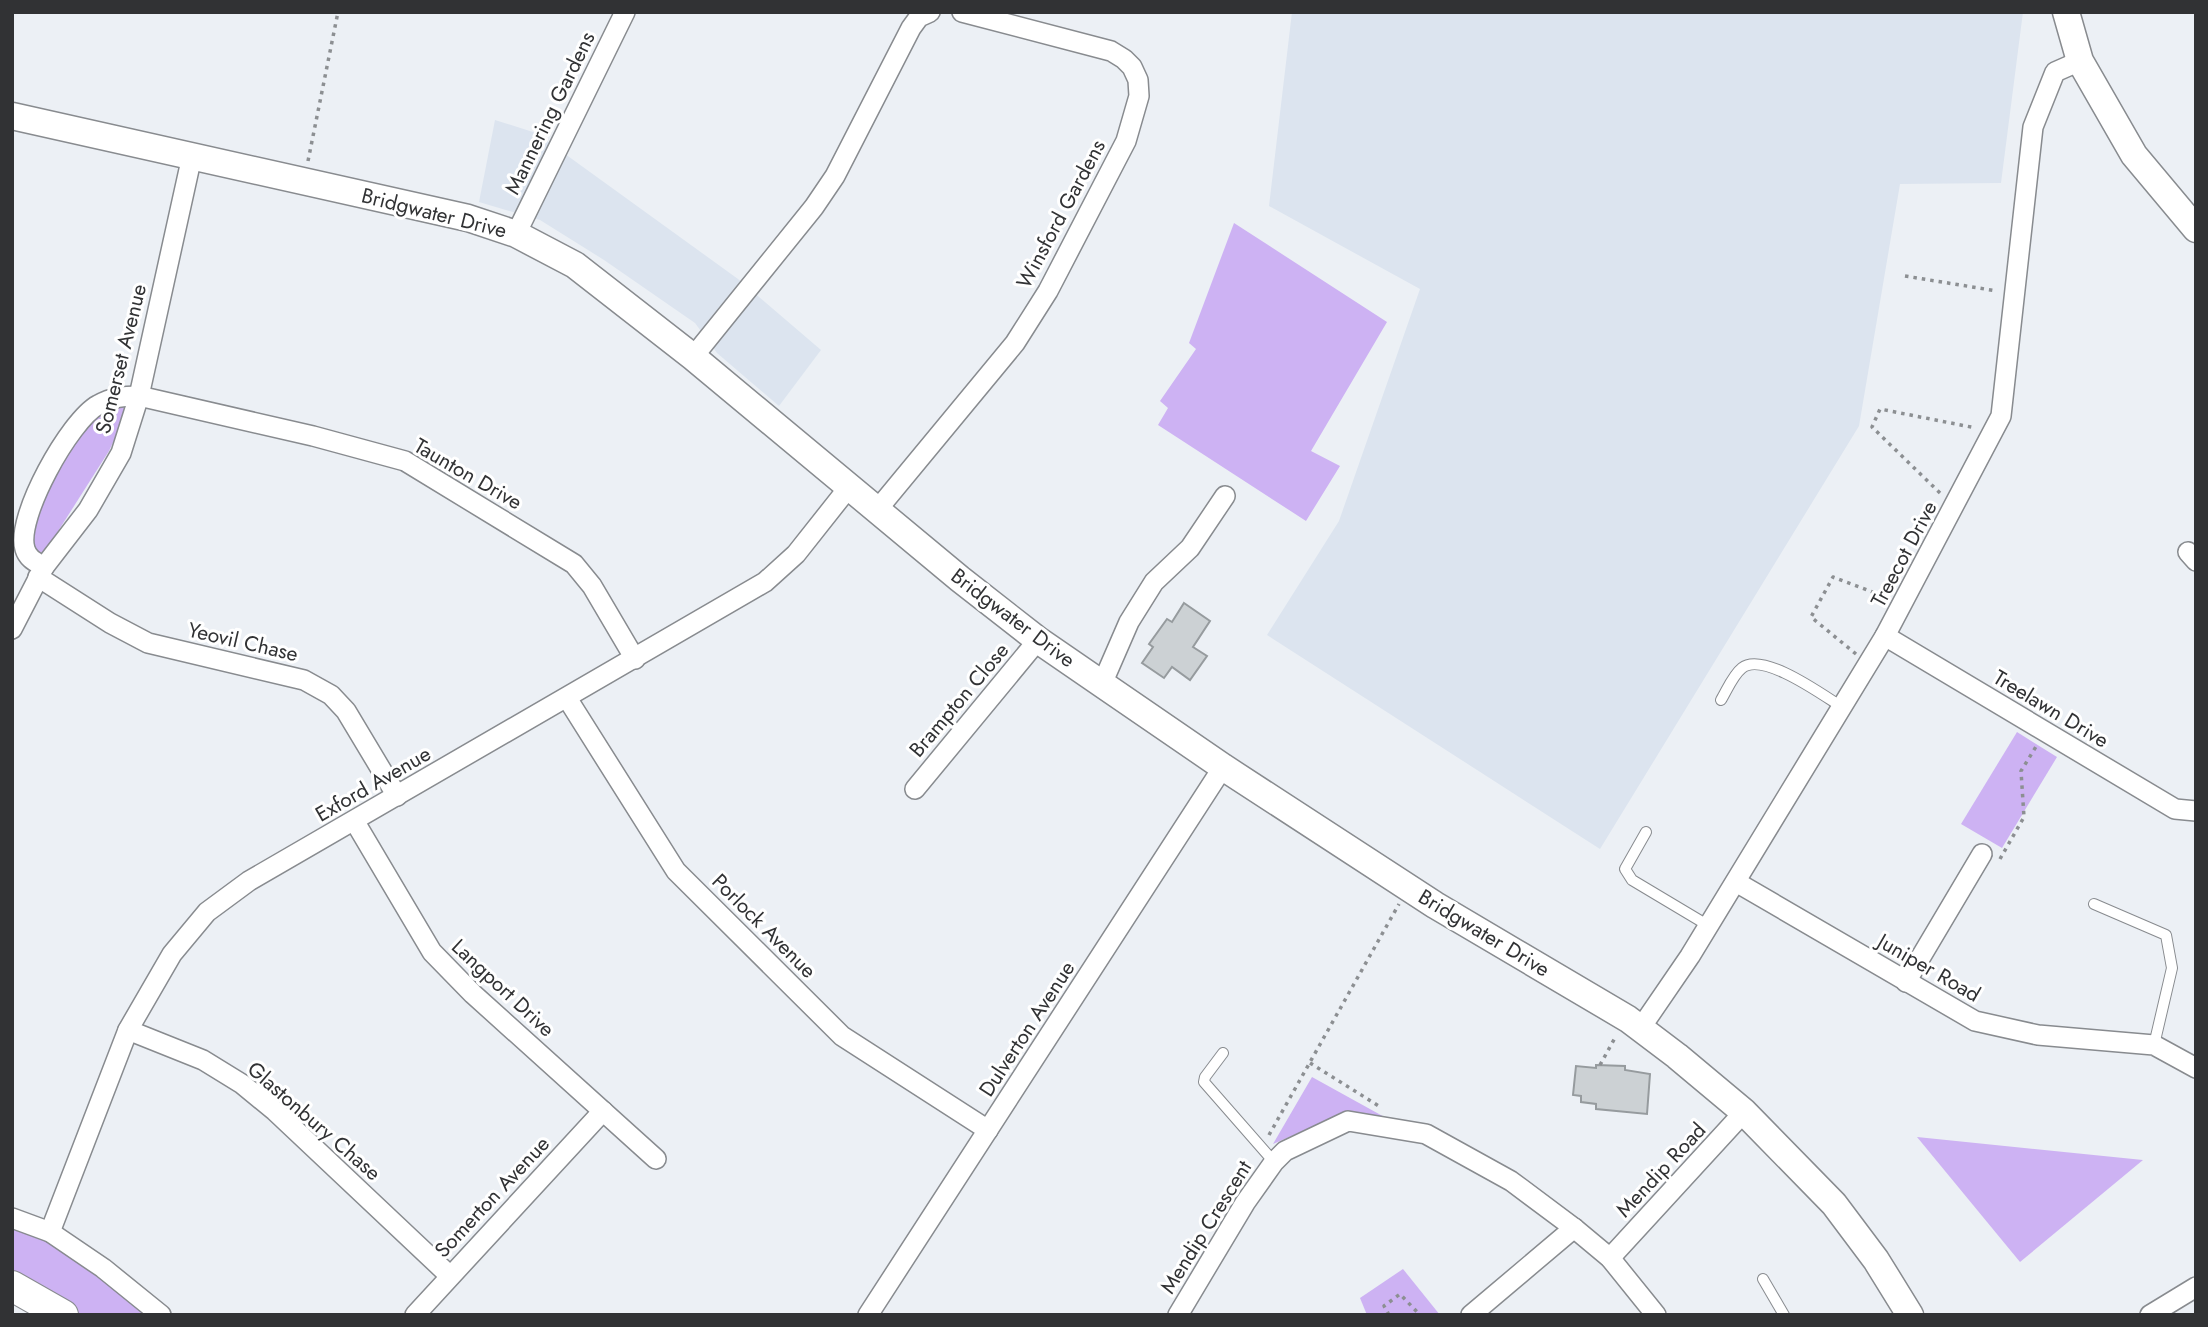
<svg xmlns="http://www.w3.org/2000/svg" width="2208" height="1327" viewBox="0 0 2208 1327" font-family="Jost,sans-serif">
<rect width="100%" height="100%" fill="#ecf0f5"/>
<g fill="#dce4ef">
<polygon points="1292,12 2023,12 2001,183 1900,184 1859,426 1600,849 1267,635 1339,521 1420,289 1269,206"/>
<polygon points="495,120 536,133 738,279 821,350 779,406 717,353 695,323 604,260 540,220 479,202"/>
</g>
<g fill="#cdb2f3">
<polygon points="1234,223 1387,322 1311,451 1340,466 1306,521 1158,425 1168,408 1160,401 1196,349 1189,343"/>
<polygon points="106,405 124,405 127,413 109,451 48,547 42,552 35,552 31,546 33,521 70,443"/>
<polygon points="2017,732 2057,757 2002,848 1961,824"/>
<polygon points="1312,1077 1388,1119 1340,1115 1273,1144"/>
<polygon points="1917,1137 2143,1160 2020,1262"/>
<polygon points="12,1220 55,1236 155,1315 80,1315 12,1270"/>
<polygon points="1403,1269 1440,1315 1367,1315 1360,1298"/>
</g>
<g fill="#ccd1d4" stroke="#969b9e" stroke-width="2">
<polygon points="1184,603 1210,621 1193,647 1207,656 1190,680 1172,667 1164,678 1142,663 1153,647 1149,644 1167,619 1172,622"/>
<polygon points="1596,1065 1625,1066 1625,1070 1650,1074 1647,1114 1596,1109 1596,1104 1581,1102 1581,1096 1573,1095 1576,1066 1596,1068"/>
</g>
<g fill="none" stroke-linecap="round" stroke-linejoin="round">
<g stroke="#888b8f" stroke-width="12">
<g id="lane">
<path d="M1721,700C1727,690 1733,675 1742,668C1763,651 1824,696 1842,707"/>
<polyline points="1646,832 1625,869 1632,880 1709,926"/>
<polyline points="2094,904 2166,935 2172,968 2154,1045"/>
<polyline points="1223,1053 1205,1077 1204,1082 1274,1162"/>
<polyline points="1763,1279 1784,1315"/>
</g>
</g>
<g stroke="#888b8f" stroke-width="22">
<g id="street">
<polyline points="516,234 625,12"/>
<polyline points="693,357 814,207 835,176 911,28 919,17 930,12"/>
<polyline points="877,510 1015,343 1048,291 1126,141 1139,96 1138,80 1132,67 1124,59 1111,51 962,12"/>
<polyline points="2188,552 2196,561"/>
<path d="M44,567C36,562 28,559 25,549C15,518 70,420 98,405C112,397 124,396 139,396L313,436L405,461L574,564L592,586L635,659"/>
<polyline points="38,577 110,623 148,643 304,680 331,695 346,711 397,796"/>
<polyline points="12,629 44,567 88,510 121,453 139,396 192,156"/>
<polyline points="1885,636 2175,809 2196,811"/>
<polyline points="1102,684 1129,622 1154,582 1190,548 1225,496"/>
<polyline points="567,698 676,871 842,1036 988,1130"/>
<polyline points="915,789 1038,640"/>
<polyline points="355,822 432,952 473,994 656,1159"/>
<polyline points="1736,882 1975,1021 2038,1035 2154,1045 2196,1068"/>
<polyline points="1906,982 1982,854"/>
<polyline points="1640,1029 1690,956 1885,636 2001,416 2033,127 2055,72 2080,61"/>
<polyline points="128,1030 203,1060 242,1084 275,1111 450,1276"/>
<polyline points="12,1218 50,1232 103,1268 161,1315"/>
<polyline points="50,1232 128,1030 172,954 207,912 249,881 765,582 796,554 849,487"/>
<polyline points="1610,1258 1744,1112"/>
<polyline points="415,1315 603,1111"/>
<polyline points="868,1315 1223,767"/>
<polyline points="1178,1315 1245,1203 1274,1162 1285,1151 1348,1121 1426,1134 1511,1181 1574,1228 1610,1258 1656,1315"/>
<polyline points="1471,1315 1574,1228"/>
<polyline points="2150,1315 2196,1287"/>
</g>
</g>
<g stroke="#888b8f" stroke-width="29">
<g id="secondary">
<polyline points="2066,12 2080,61 2134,155 2196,229"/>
<polyline points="12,116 468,218 516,234 575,265 693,357 960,579 1038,640 1102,684 1223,767 1435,905 1628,1019 1677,1056 1744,1112 1834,1204 1876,1260 1910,1315"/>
</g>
</g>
<g stroke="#888b8f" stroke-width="32">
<polyline id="primary" points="12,1286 63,1315"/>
</g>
<g stroke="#8c8f92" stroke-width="3.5" stroke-dasharray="3.5 5" stroke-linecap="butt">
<polyline points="308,161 338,12"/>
<polyline points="1905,276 1997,291"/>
<polyline points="1940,493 1872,427 1880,409 1976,428"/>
<polyline points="1856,654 1811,617 1833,577 1886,597"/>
<polyline points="2000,859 2024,817 2021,771 2037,745"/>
<polyline points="1310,1063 1382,1108"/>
<polyline points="1600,1065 1616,1036"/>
<polyline points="1269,1135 1399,904"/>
<polyline points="1389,1315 1384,1306 1400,1294 1420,1315"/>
</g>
<use href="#lane" stroke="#fff" stroke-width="10"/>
<use href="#street" stroke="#fff" stroke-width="19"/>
<use href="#secondary" stroke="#fff" stroke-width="26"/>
<use href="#primary" stroke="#fff" stroke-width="30"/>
</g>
<g text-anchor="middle" stroke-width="6" stroke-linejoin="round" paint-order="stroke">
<g font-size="21" fill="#313234" stroke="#fff">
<text transform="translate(550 113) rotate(-64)" y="7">Mannering Gardens</text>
<text transform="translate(434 213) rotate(14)" y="7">Bridgwater Drive</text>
<text transform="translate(1061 214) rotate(-62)" y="7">Winsford Gardens</text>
<text transform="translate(121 359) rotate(-76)" y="7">Somerset Avenue</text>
<text transform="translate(468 474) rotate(30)" y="7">Taunton Drive</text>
<text transform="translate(1904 554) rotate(-62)" y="7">Treecot Drive</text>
<text transform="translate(1013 618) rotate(37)" y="7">Bridgwater Drive</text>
<text transform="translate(243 642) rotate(13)" y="7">Yeovil Chase</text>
<text transform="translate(959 700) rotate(-50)" y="7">Brampton Close</text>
<text transform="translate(2051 709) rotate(31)" y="7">Treelawn Drive</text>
<text transform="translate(373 784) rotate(-30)" y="7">Exford Avenue</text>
<text transform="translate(764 926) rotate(45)" y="7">Porlock Avenue</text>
<text transform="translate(1484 933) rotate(31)" y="7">Bridgwater Drive</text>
<text transform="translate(1929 968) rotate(30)" y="7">Juniper Road</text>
<text transform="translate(503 988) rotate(43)" y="7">Langport Drive</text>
<text transform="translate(1027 1029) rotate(-57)" y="7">Dulverton Avenue</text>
<text transform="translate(314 1121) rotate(41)" y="7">Glastonbury Chase</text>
<text transform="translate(1661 1170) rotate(-47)" y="7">Mendip Road</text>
<text transform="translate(492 1197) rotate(-47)" y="7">Somerton Avenue</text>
<text transform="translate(1206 1227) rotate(-58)" y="7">Mendip Crescent</text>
</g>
</g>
<rect width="2208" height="1327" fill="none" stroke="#313234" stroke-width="28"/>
</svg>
